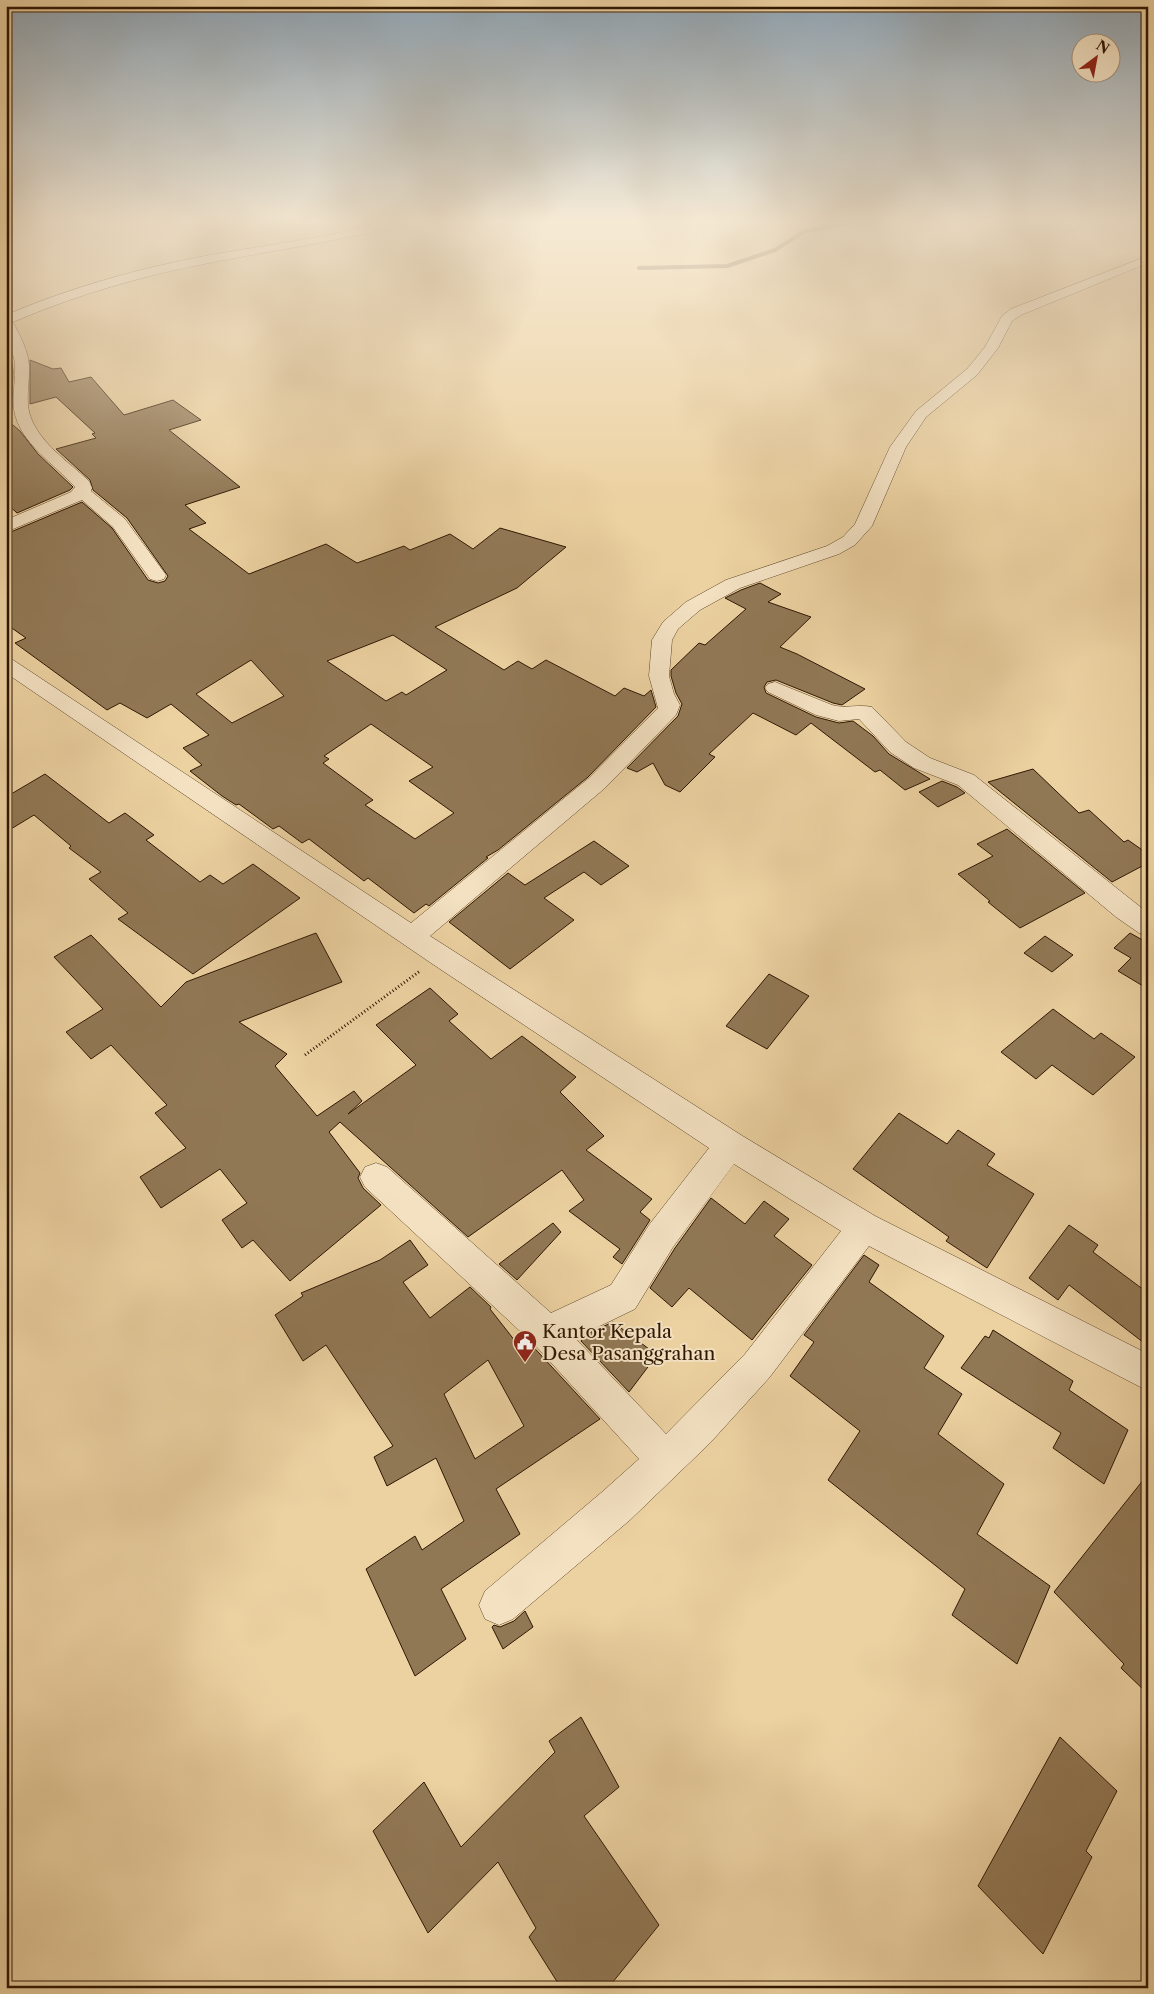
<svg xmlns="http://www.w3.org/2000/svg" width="1154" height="1994" viewBox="0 0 1154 1994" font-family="'Libre Caslon Text',serif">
<rect width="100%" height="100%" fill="#ecd1a1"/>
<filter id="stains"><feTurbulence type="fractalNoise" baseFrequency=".004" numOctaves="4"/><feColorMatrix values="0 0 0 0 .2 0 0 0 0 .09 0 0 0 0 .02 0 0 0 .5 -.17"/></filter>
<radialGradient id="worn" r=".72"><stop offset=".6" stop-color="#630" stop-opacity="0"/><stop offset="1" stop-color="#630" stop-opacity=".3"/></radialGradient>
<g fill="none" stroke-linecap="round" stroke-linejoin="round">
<polyline stroke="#7a6141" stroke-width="4" points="639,268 727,266 775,250 805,231 850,223"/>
</g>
<g fill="#917855" stroke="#2f1702" fill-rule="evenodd">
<polygon points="6,350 10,353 13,370 12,408 6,409"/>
<path d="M30,360L53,369L61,368L69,382L91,377L124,415L173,400L201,420L169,430L240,487L185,505L206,523L189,529L249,574L326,544L357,563L404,546L410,550L450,534L473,549L500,528L566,547L517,588L435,627L504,670L518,661L532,669L546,660L615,696L624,688L644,696L651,690L656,707L588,777L498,850L486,857L488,858L429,906L426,904L414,913L368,878L364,881L309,839L302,843L279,826L273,829L239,804L236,805L222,796L190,771L202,765L183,748L209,735L171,704L147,718L120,703L107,710L15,643L26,638L6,624V534L82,502L112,528L148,580L158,583L165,581L168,576L127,518L93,490L90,480L56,449L96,438L92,434L95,433L56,397L30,404ZM393,635L447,670L406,695L402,692L386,701L327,661ZM251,660L284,696L232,723L196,694ZM371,724L433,767L409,781L454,813L415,839L365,805L373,800L323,763L329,759L324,756Z"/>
<polygon points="6,419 20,431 38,454 73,487 70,490 17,513 6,503"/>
<polygon points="760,583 781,594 768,602 811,617 780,647 797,654 865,689 842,705 833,703 776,680 767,682 764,687 766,693 816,717 839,723 853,721 873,736 889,754 930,779 905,790 880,770 875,772 811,723 796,735 753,713 709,754 715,757 680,792 665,785 653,763 637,772 627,768 678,716 682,704 676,693 671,676 671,670 699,643 705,645 746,609 725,598 741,590"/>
<polygon points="1033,769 1079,813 1089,810 1124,842 1128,840 1148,854 1148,863 1112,882 988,782"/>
<polygon points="45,774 109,823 125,813 154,835 146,840 200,882 210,875 223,884 253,864 300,898 193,974 118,919 128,913 89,879 101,872 69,848 71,846 34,815 6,832 6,797"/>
<polygon points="942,781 957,787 965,793 938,807 919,792"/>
<polygon points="1007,829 1085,893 1020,928 988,902 990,901 958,874 993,856 977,844"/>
<polygon points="594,841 629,866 601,885 584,872 544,898 574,920 510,969 449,922 508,873 525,885"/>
<polygon points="316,933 342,982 239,1022 287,1054 275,1066 317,1116 354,1091 362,1101 348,1114 416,1065 376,1025 430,988 458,1014 449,1021 491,1059 522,1036 576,1077 560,1092 604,1136 586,1150 652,1199 640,1212 650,1220 622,1264 613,1257 620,1249 569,1211 584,1200 562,1170 468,1237 340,1122 329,1132 360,1173 358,1178 363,1188 381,1205 290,1281 253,1240 242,1248 222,1220 247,1203 220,1169 161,1208 140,1177 186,1148 155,1113 167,1105 111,1045 91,1059 66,1032 103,1009 54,957 91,935 161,1007 186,982"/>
<polygon points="1130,933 1146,942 1148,940 1148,989 1118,971 1131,958 1114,948"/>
<polygon points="1045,936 1073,955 1052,972 1024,953"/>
<polygon points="769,974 809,996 767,1049 726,1026"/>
<polygon points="1053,1009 1094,1039 1101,1033 1135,1057 1093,1095 1052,1065 1036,1079 1001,1052"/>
<polygon points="899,1113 947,1144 958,1130 995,1154 987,1165 1034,1194 987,1268 946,1241 949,1237 853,1169"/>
<polygon points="711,1198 745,1224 764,1201 789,1219 774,1236 812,1265 752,1340 689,1288 672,1307 650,1288 675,1248"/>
<polygon points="553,1223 561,1232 517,1280 499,1264"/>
<polygon points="1069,1225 1098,1245 1093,1252 1148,1293 1148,1346 1069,1285 1058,1300 1029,1278"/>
<path d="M410,1240L428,1265L403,1282L430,1318L470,1287L491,1307L490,1309L519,1346L527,1340L600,1419L496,1489L520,1534L441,1589L466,1639L415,1676L366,1569L415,1536L422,1550L464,1521L436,1458L387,1486L374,1457L393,1446L348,1378L326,1345L303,1361L275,1315L303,1296L301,1293L380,1260ZM488,1360L524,1426L475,1459L444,1394Z"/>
<polygon points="864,1255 879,1265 869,1282 944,1336 924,1368 962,1394 938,1434 1004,1484 977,1534 1050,1586 1017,1664 952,1615 965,1589 828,1480 860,1431 790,1376 814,1342 804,1335"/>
<polygon points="613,1322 657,1355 629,1392 581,1341 585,1335"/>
<polygon points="993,1330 1073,1381 1069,1390 1128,1430 1104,1484 1053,1448 1061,1433 961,1368 985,1336 989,1338"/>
<polygon points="1148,1474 1148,1694 1121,1668 1124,1664 1054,1592"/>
<polygon points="525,1611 533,1627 503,1649 492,1627 494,1625 500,1627 514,1621"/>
<polygon points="581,1717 619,1787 584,1816 659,1925 608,1988 561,1988 529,1937 536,1928 498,1862 428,1933 373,1831 424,1782 461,1847 555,1752 549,1741"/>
<polygon points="1060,1737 1117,1791 1086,1851 1092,1857 1043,1954 978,1886"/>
</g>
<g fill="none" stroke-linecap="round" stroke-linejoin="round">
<g stroke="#5e462a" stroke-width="1">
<g id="street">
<path d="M382,223H401L400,225C337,242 273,250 209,263C141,276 76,295 13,322C20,336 28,350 29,365C30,382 25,399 30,415C39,443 69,462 89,481L92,488L91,491L125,519L166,575L164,579L157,581L150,579L113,527L82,500L6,532V520L71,492L75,487C55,464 20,444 14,410C12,395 16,379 15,364C14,353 8,344 6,334C5,328 6,321 6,315C72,287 140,268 210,255C267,245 326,238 382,223Z"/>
<path d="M1148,256V263L1021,315L1012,321L998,348L977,375L926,417L906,447L872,526L855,545L839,554L740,588L700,610L678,629L672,640L669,676L674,694L680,705L676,715L605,788L430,936L741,1135L875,1216L1148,1354V1391L869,1246L769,1378L710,1443L630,1520L513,1619L499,1625L485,1619L479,1605L485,1591L602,1492L639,1459L535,1345L365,1187L360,1177L365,1167L376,1163L387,1167L551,1313L611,1285L649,1225L709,1148L431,963L6,673V658L13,660L411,923L589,778L658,708L649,676L652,640L663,622L686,602L726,580L827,546L843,537L855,524L890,447L916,411L967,369L985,347L1002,316L1011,309ZM734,1164L841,1231L745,1354L666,1434L575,1338L635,1309L673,1247Z"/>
<path d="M775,682L832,705C845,709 858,704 872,707L906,742L930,758L974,775L1148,913V936L1139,933L1116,917L958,785L914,768L890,752L859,719L839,721L816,715L768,692L765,688L768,684Z"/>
</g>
</g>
<polyline stroke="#2f1702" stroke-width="3" stroke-dasharray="1 2.5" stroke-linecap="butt" points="305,1055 420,971"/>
<use href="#street" fill="#f3e1c2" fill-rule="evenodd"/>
</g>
<linearGradient id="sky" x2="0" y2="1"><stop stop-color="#90a6b6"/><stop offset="0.44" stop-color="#f6ead5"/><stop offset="1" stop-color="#f6ead5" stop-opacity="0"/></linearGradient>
<rect width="1154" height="502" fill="url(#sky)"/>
<defs>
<g id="civic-pin" transform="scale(1.25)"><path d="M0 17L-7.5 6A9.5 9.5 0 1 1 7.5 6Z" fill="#8f2418" stroke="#f3e1c2"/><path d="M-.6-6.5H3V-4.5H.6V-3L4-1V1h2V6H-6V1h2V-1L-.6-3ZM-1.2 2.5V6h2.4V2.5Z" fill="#fff"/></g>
</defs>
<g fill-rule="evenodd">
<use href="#civic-pin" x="525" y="1342"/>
</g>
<g text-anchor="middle" stroke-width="4" stroke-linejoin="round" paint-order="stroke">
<g font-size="19" fill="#2f1702" stroke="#f3e1c2" text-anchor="start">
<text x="542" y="1338">Kantor Kepala<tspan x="542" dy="22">Desa Pasanggrahan</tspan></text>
</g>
</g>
<rect width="1154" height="1994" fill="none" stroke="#ecd1a1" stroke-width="25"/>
<rect x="8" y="8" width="1139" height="1979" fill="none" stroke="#2f1702" stroke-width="2.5"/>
<rect x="12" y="12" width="1129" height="1969" fill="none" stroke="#2f1702"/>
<g transform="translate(1096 58) rotate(32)"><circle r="24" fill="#f3e1c2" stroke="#a59075"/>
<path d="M0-4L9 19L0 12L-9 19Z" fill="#8f2418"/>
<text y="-8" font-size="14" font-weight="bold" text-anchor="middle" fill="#2f1702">N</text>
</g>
<rect width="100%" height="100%" filter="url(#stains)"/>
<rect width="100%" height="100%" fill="url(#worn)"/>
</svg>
